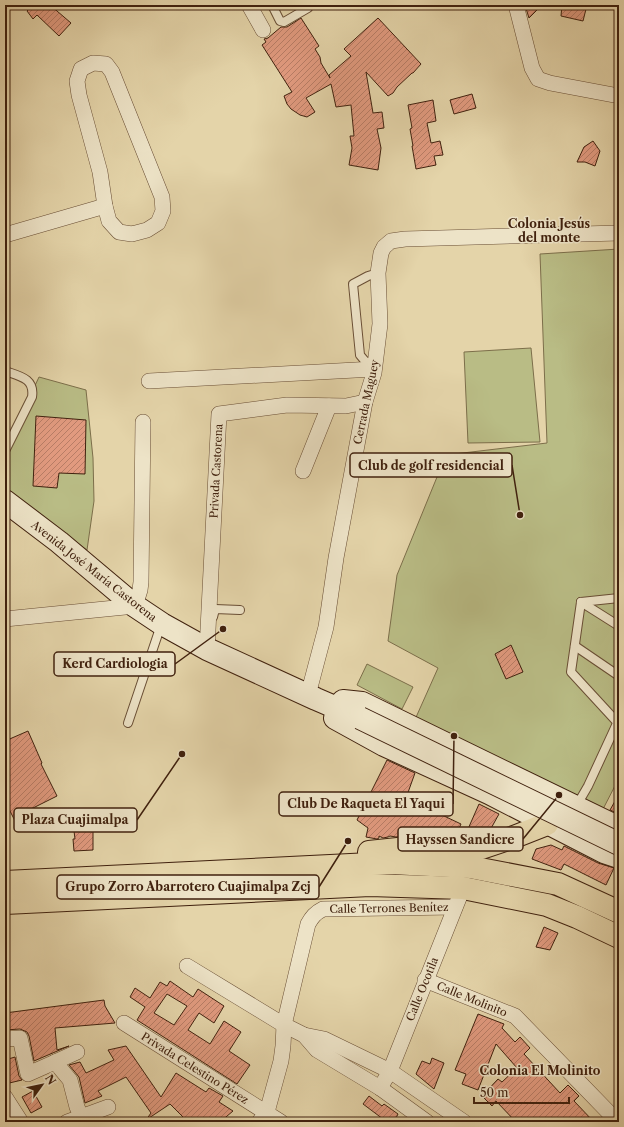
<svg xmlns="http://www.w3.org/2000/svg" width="624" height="1127" viewBox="0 0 624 1127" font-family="'Libre Caslon Text',serif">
<defs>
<pattern id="building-hatch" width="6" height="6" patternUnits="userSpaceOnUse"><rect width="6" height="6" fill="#e19a7f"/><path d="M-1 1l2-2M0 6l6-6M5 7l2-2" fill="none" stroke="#b87d66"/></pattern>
</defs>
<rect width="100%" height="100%" fill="#e4d4a9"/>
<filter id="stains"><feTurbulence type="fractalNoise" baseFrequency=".005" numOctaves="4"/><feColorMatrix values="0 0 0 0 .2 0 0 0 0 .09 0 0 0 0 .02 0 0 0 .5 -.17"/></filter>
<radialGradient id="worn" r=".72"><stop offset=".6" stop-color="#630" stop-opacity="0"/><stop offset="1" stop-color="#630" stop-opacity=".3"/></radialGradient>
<g fill="#b9bc85" stroke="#7c6e4a">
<polygon points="619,249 619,778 601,813 413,724 438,668 388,641 397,575 446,455 547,443 540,254"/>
<polygon points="531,348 540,442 468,443 464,352"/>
<polygon points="39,377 86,390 93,458 94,501 87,550 5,490 5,450"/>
<polygon points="367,664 413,687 402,709 357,685"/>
</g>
<g fill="url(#building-hatch)" stroke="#40210e" fill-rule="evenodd">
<polygon points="26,5 50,5 71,23 59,36 37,15 33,19 27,11 30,8"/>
<polygon points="525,5 542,5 529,18"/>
<polygon points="562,5 569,5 586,9 583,21 561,16"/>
<polygon points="301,18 319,46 315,49 320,57 321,63 330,78 329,75 351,56 344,49 378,18 421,64 413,73 412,73 397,87 393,93 388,96 366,72 373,113 382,112 384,128 377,129 381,148 378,170 349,165 352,148 350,136 354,136 351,105 336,107 331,84 306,98 315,112 307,117 300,115 291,109 287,104 284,96 292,92 262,45 266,42 264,39 268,38 281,27 287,27"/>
<polygon points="472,94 476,108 454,114 450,100"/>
<polygon points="433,100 436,121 427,123 431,143 440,141 443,155 434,156 436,165 416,169 412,146 413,146 410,129 412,128 408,105"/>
<polygon points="593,141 600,151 595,166 585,162 577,162 584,147"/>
<polygon points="36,416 86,420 85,474 59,473 57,488 33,486"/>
<polygon points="511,645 523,672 506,679 495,654"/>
<polygon points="28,731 42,763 41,764 57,796 23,813 24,816 15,821 5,801 5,786 8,784 5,777 5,741"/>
<polygon points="387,760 415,773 406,798 461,824 456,835 417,834 396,837 390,836 388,837 383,838 379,836 379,838 377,839 366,837 368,828 357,820"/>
<polygon points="619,794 619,814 610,810"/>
<polygon points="479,804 499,814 489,832 480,835 468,829"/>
<polygon points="74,831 93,831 93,850 74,851 73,839 75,839"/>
<polygon points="551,845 562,850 564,846 598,863 614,868 606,885 564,864 561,870 532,859 536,849"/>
<polygon points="544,927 558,933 550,950 536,947"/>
<path d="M170,981L193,997L198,989L224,1006L214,1023L199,1013L188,1030L210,1044L224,1021L241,1032L229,1051L250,1065L237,1084L137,1020L145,1007L130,997L135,988L150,998L160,982L167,986ZM167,994L187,1006L174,1025L154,1013Z"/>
<polygon points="104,1000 105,1006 115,1023 55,1028 57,1050 69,1046 34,1061 29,1036 27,1032 20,1029 5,1030 5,1013"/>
<polygon points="478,1014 504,1024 502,1028 515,1042 520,1037 530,1048 524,1054 560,1093 568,1085 579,1096 574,1101 594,1122 516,1122 496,1101 492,1106 482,1096 498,1079 502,1082 517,1068 496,1044 478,1090 462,1084 466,1074 455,1070"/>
<polygon points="126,1046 161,1097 176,1073 206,1092 209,1088 223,1096 219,1102 233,1111 220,1122 188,1122 170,1104 146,1120 151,1113 126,1077 98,1091 102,1096 85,1103 79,1077 69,1065 80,1062 86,1073 114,1060 108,1050"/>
<polygon points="15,1057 19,1076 22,1080 5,1084 5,1060"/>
<polygon points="432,1058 444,1063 434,1089 416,1074 422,1061 430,1064"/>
<polygon points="33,1091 42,1107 31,1113 22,1097"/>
<polygon points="369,1096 382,1106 384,1104 398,1114 394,1122 387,1122 363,1104"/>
</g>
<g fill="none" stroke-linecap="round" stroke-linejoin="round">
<g stroke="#694e35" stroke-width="10">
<g id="lane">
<polyline points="272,5 280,21 284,22 308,8 308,5"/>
<polyline points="374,365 365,361 360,355 353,284 368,276 378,273"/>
<path d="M5,371C19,376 35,378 32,397L5,451"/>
<polyline points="581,602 571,672 617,722"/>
<polyline points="581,602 619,626"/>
<polyline points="581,602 619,598"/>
<polyline points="213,617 215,609 240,610"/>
<polyline points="575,646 619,676"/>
<polyline points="128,723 161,625"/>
<polyline points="577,805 588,786 619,719"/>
</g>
</g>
<g stroke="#694e35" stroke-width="16">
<g id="street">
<polyline points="249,5 263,30"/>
<polyline points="516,5 532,68 538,79 550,83 619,96"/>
<polygon points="93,63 106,64 112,72 162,197 163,211 158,223 147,230 132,234 119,232 109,221 105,206 100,172 79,95 77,81 81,69"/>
<polyline points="5,235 105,206"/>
<polyline points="149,381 374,369"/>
<polyline points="303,471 329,406"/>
<polyline points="5,619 135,606 140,590 141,582 143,422"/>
<polyline points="207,649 219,414 287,405 346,406 365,402"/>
<polyline points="308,695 326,627 336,558 365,402 374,373 380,324 378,273 381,253 384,247 391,241 405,239 619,233"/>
<polyline points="187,966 284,1025 304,1035 324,1039 390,1071 464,1122"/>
<polyline points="425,980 515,1016 618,1122"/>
<polyline points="124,1023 281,1122"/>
<polyline points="304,1035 317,1050 380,1088 427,1122"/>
<polyline points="5,1039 20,1038 28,1074 55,1062 70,1080 77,1107 81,1116"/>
<polyline points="55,1062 77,1052"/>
<polyline points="380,1088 390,1071 459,898"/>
<polyline points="5,1097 21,1122"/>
<polyline points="67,1122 108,1107"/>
<path d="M259,1122L267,1112L281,1061L283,1046L284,1025L308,924C312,917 315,913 323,909L455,907"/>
</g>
</g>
<g stroke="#40210e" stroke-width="24">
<g id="secondary">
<polyline points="5,501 59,542 135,606 162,624 207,649 316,699 360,718"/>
<polyline points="343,701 362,703 619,828"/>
<polyline points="335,718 384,745 489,793 604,852 619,857"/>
</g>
</g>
<g stroke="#40210e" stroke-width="24">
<g id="primary">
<polyline points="369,852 417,847 481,848 514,837 547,824"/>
<polyline points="5,882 391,863 470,867 558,884 619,912"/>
<polyline points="5,903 370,885 463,888 547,905 577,917 619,937"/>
</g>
</g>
<use href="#lane" stroke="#ede3c7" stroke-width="8"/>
<use href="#street" stroke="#ede3c7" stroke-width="15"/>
<use href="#secondary" stroke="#ede3c7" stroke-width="22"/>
<use href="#primary" stroke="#e4d4a9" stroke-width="22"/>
<g stroke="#40210e" stroke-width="24" stroke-linecap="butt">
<polyline id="secondary-bridge" points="360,718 619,844"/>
</g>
<use href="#secondary-bridge" stroke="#ede3c7" stroke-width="22"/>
</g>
<g text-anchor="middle" stroke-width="3" stroke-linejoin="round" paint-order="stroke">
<g font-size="11" fill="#40210e" stroke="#ede3c7">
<text transform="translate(366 402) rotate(-78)" y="4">Cerrada Maguey</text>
<text transform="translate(216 471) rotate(-87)" y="4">Privada Castorena</text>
<text transform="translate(94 571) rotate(38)" y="4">Avenida José María Castorena</text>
<text transform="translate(389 908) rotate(-1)" y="4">Calle Terrones Benítez</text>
<text transform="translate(422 989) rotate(-68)" y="4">Calle Ocotila</text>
<text transform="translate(472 999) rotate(22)" y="4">Calle Molinito</text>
<text transform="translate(195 1068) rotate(32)" y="4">Privada Celestino Pérez</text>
</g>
<g font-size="12" font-weight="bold" fill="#40210e" stroke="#ede3c7">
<text x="549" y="228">Colonia Jesús<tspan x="549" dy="14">del monte</tspan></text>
<text x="540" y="1075">Colonia El Molinito</text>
</g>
</g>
<path fill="none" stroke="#40210e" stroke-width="1.5" d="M520 515L512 465M223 629L175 664M454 736L453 804M182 754L137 820M559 795L523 839M348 841L319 887"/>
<g fill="#40210e" stroke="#ede3c7" stroke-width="1.5">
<circle cx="520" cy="515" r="4"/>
<circle cx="223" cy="629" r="4"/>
<circle cx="454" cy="736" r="4"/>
<circle cx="182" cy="754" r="4"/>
<circle cx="559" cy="795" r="4"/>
<circle cx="348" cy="841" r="4"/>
</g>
<g fill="#ede3c7" stroke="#40210e" stroke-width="1.5">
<rect x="350" y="453" width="162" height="24" rx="4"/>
<rect x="54" y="652" width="121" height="24" rx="4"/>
<rect x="279" y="792" width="174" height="24" rx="4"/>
<rect x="14" y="808" width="123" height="24" rx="4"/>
<rect x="398" y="827" width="125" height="24" rx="4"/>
<rect x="57" y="875" width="262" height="24" rx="4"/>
</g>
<g font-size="12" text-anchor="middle" font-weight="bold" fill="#40210e">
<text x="431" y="470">Club de golf residencial</text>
<text x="115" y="668">Kerd Cardiologia</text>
<text x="366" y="808">Club De Raqueta El Yaqui</text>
<text x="75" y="824">Plaza Cuajimalpa</text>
<text x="460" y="844">Hayssen Sandicre</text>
<text x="188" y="891">Grupo Zorro Abarrotero Cuajimalpa Zcj</text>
</g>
<rect width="624" height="1127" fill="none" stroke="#e4d4a9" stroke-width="20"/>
<rect x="6" y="6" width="612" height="1115" fill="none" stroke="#40210e" stroke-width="2"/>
<rect x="10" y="10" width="604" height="1107" fill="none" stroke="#40210e"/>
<g transform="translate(42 1085) rotate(57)" stroke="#ede3c7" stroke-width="3" paint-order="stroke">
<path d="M0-3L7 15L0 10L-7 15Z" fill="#40210e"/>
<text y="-6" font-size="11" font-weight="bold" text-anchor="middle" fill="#40210e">N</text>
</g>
<path d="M474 1097v6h95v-6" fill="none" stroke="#40210e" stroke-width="2"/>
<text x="480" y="1097" font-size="12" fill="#40210e" stroke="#ede3c7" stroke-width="3" paint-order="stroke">50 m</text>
<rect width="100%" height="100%" filter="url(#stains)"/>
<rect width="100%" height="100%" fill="url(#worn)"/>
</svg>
